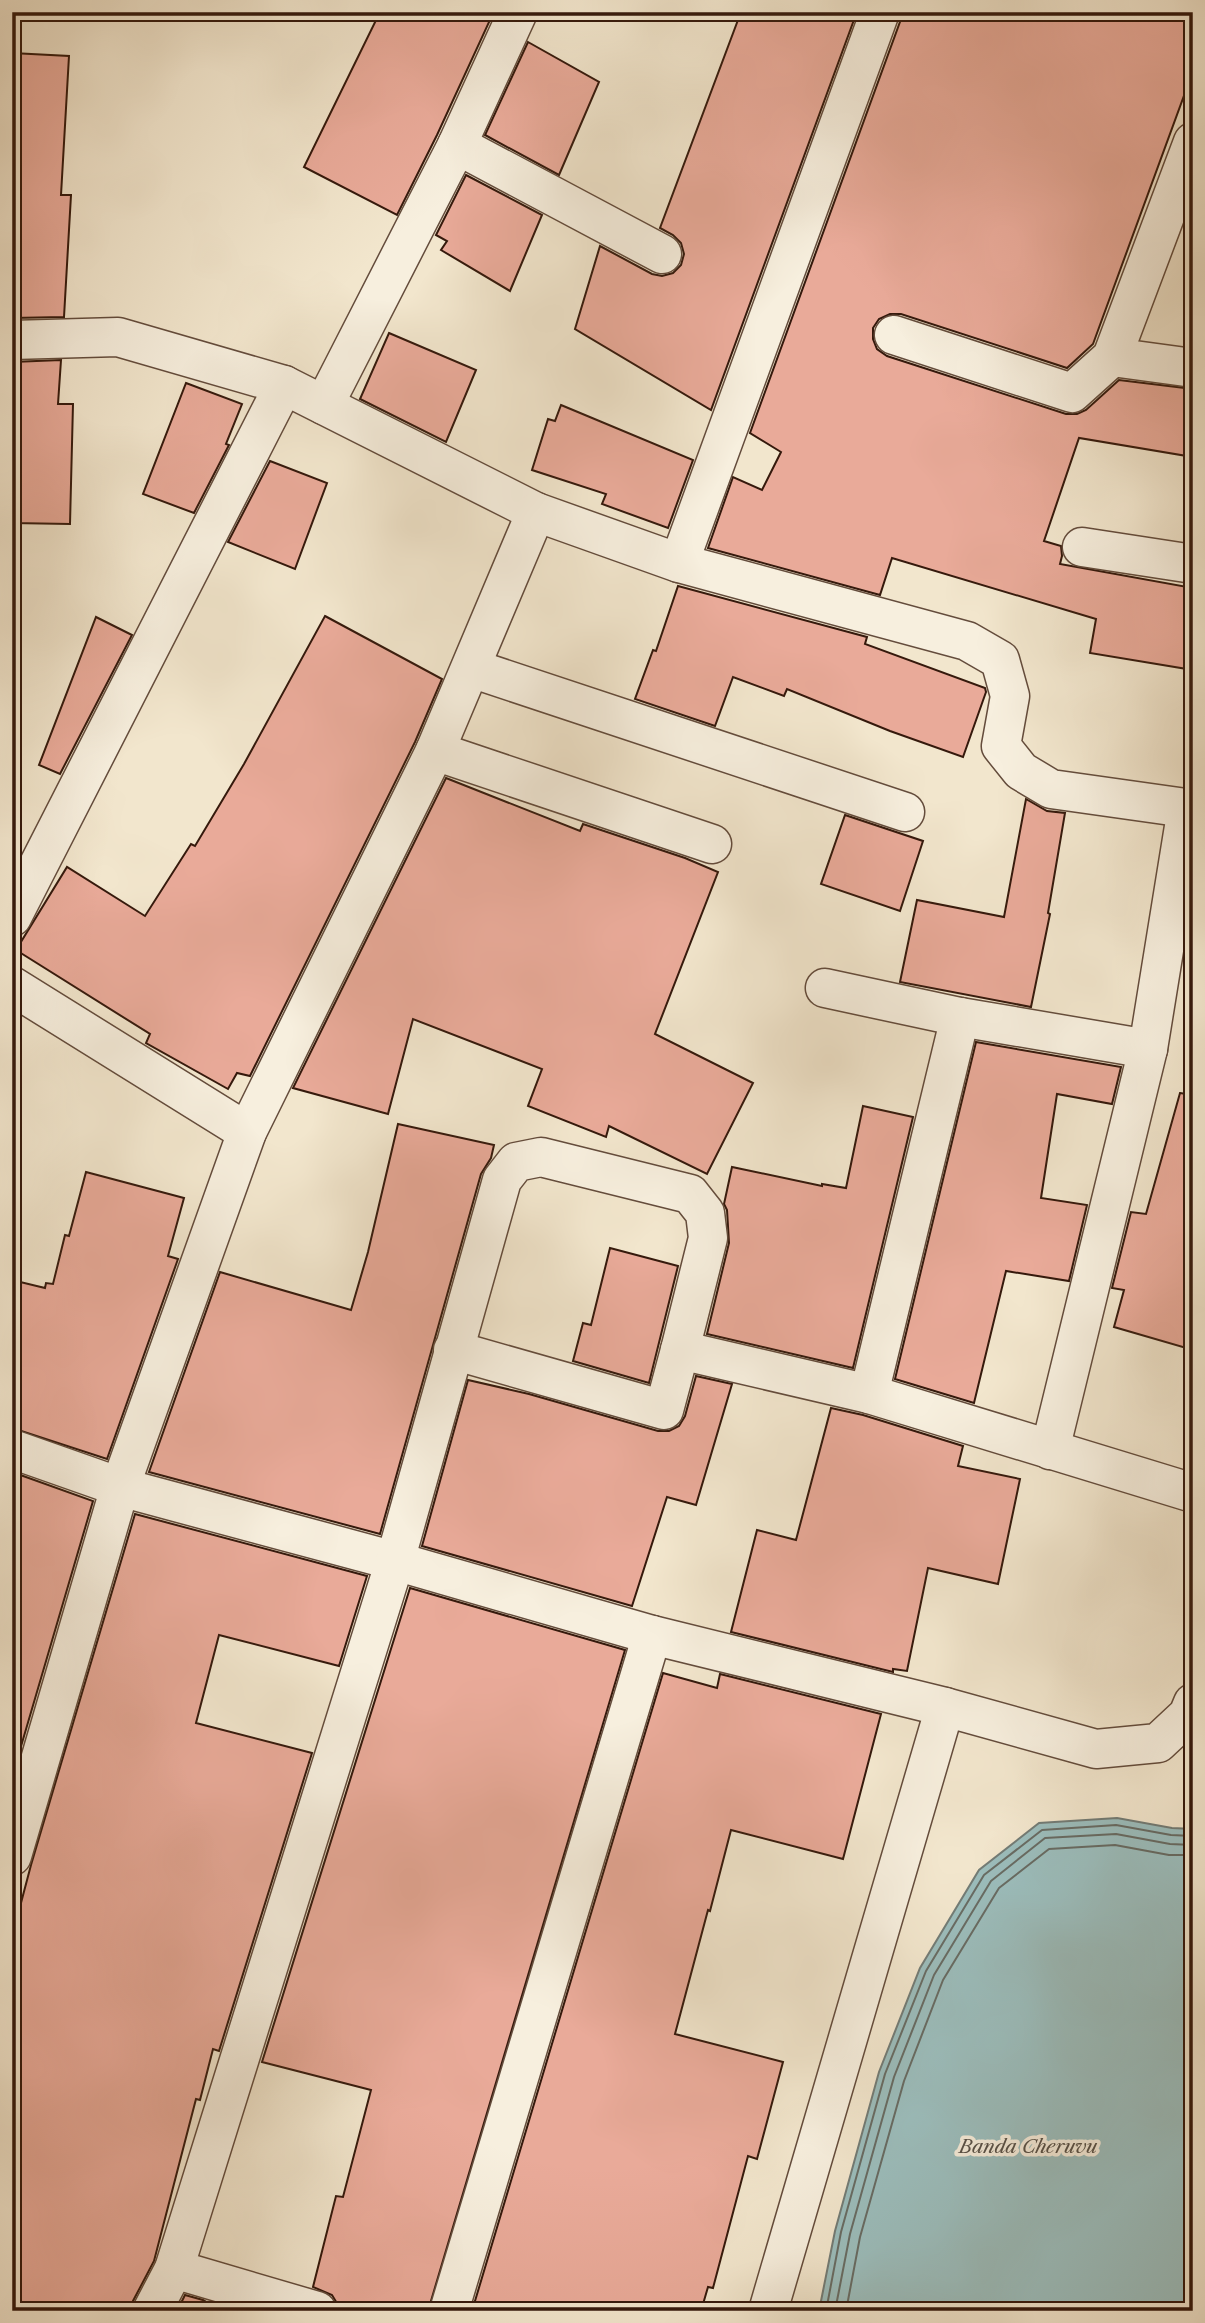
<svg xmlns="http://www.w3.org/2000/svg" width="1205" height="2323" viewBox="0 0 1205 2323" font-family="'Libre Caslon Text',serif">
<rect width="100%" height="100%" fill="#f2e6cd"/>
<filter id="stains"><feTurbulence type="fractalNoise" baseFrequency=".00286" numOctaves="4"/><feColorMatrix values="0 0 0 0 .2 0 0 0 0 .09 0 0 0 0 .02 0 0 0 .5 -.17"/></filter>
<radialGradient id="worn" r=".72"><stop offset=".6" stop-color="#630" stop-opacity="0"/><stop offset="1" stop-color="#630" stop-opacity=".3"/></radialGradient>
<polygon fill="#9cbebd" stroke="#737c76" stroke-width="2" points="1117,1818 1172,1828 1193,1829 1193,2311 819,2311 835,2231 879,2072 920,1968 979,1870 1039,1823"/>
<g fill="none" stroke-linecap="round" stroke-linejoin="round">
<g stroke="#686c64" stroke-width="2">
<polyline points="826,2311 841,2232 885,2074 926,1971 984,1875 1042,1830 1116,1825 1171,1835 1193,1836"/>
<polyline points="835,2311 850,2234 894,2077 934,1975 991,1881 1045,1838 1116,1834 1170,1844 1193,1845"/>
<polyline points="846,2311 860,2237 904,2081 943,1980 999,1888 1049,1849 1115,1845 1169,1855 1193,1855"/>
</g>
</g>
<g fill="#e9aa99" stroke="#35190c" stroke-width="2">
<polygon points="380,12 477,12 490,20 437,135 397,215 304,167"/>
<polygon points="741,12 843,12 855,17 711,410 575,329 600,246 652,274 662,276 673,273 681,265 684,254 681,243 673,235 660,228"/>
<polygon points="901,12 1193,12 1193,71 1093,344 1067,368 901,314 890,314 879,319 873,328 873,339 877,349 887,356 1066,414 1077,414 1086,410 1119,380 1193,389 1193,424 1187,456 1079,438 1044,541 1061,546 1062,556 1060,564 1193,588 1193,670 1090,653 1096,619 892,558 880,595 708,548 733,477 762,490 781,452 750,433 901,19"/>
<polygon points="528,42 599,82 559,175 485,135"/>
<polygon points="12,53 69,56 61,195 71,195 64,317 12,318"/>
<polygon points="466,175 542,215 510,291 441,250 447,241 436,235"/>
<polygon points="389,333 476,370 446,442 360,399"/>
<polygon points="61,360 58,404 73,404 70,524 12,523 12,362"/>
<polygon points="186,383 242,404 226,444 229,445 194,513 143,494"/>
<polygon points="561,405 693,460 668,528 602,504 606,494 532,470 548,419 555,421"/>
<polygon points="270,461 327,483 295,569 228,542"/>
<polygon points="678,586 867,637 865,644 985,688 986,692 963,757 890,731 787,689 784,696 733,677 715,726 635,699 653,650 656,651"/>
<polygon points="325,616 442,679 415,742 250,1076 237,1073 228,1089 146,1043 150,1034 16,950 67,867 145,916 191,844 195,846 244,764"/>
<polygon points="96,617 132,635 60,774 39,765"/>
<polygon points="446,778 580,831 583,824 685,858 718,872 655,1034 753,1083 707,1174 609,1126 606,1137 528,1106 542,1069 413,1019 388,1114 293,1088"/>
<polygon points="1026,799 1047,811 1065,813 1048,913 1050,914 1031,1007 900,982 917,900 1004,917"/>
<polygon points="845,815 923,841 900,911 821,884"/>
<polygon points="976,1042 1121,1067 1112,1104 1057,1094 1041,1198 1087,1205 1069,1281 1006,1271 974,1403 895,1379"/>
<polygon points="1180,1093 1193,1095 1193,1350 1114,1327 1124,1290 1112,1288 1131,1212 1146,1214"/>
<polygon points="863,1106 913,1117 853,1368 707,1334 729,1243 727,1210 724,1204 732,1167 822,1186 822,1184 846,1188"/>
<polygon points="398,1124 494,1145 491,1158 481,1174 380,1534 149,1472 220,1272 351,1310 368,1252"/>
<polygon points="86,1172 184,1198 168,1256 178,1259 107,1459 12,1428 12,1280 45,1288 46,1283 53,1284 65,1235 69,1236"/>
<polygon points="610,1248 678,1266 649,1383 573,1361 583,1323 591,1325"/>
<polygon points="696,1376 732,1384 696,1505 667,1497 632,1606 422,1546 468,1380 529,1394 658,1431 669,1431 679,1426 685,1416"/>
<polygon points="831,1408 863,1415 963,1446 958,1466 1020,1479 998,1584 928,1568 907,1671 893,1669 893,1672 731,1632 757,1530 796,1540"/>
<polygon points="12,1472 93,1501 12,1777"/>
<polygon points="135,1514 367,1576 339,1666 219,1635 196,1723 312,1753 219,2051 213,2049 200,2100 196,2099 154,2261 133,2301 130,2311 12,2311 12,1937 31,1865"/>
<polygon points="410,1588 625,1650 428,2311 338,2311 338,2305 332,2295 313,2287 336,2196 343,2197 371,2090 262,2062"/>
<polygon points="663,1673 717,1688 720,1674 881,1714 843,1859 731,1830 710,1911 708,1910 675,2034 783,2062 757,2159 748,2156 713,2288 708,2287 701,2311 472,2311"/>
<polygon points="185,2295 203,2300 221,2311 177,2311"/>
</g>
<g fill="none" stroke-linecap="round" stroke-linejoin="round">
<g stroke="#644c3c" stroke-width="41">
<g id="minor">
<polyline points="457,145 662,254"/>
<polyline points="894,335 1072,393 1112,357 1193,142"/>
<polyline points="12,340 118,337 284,385 536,512 679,563 967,641 1000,660 1010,696 1001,746 1021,771 1051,789 1193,809"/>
<polyline points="1112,357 1193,368"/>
<polyline points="324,405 457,145 518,12"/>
<polyline points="1082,547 1193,564"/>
<polyline points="679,563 880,12"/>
<polyline points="471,668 905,812"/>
<polyline points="435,751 712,844"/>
<polyline points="12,917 284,385"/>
<polyline points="12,986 247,1132"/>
<polyline points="825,988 960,1017 1148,1049"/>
<polyline points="453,1350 664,1410 680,1350 869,1394 1193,1493"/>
<polyline points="869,1394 960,1017"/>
<polyline points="12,1449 120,1487 395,1561 652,1635 945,1707"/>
<polyline points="1050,1450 1148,1049 1187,808"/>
<polyline points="12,1856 120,1487 247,1132 435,751 536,512"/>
<polyline points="174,2269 317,2311"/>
<polyline points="152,2311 174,2269 395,1561 502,1180 516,1162 541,1157 690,1194 705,1213 708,1238 680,1350"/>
<polyline points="449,2311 652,1635"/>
<polyline points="768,2311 945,1707 1096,1749 1158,1743 1188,1715 1193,1703"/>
</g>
</g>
<use href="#minor" stroke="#f7efde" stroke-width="38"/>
</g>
<g text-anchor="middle" stroke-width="7" stroke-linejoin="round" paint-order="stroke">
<g font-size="19" font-style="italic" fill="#59534a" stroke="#f7efde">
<text x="1028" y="2153">Banda Cheruvu</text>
</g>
</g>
<rect width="1205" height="2323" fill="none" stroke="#f2e6cd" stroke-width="42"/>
<rect x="14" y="14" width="1177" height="2295" fill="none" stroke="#35190c" stroke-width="3.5"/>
<rect x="21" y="21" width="1163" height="2281" fill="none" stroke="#35190c" stroke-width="2"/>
<rect width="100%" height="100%" filter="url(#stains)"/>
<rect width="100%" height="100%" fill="url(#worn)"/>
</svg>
